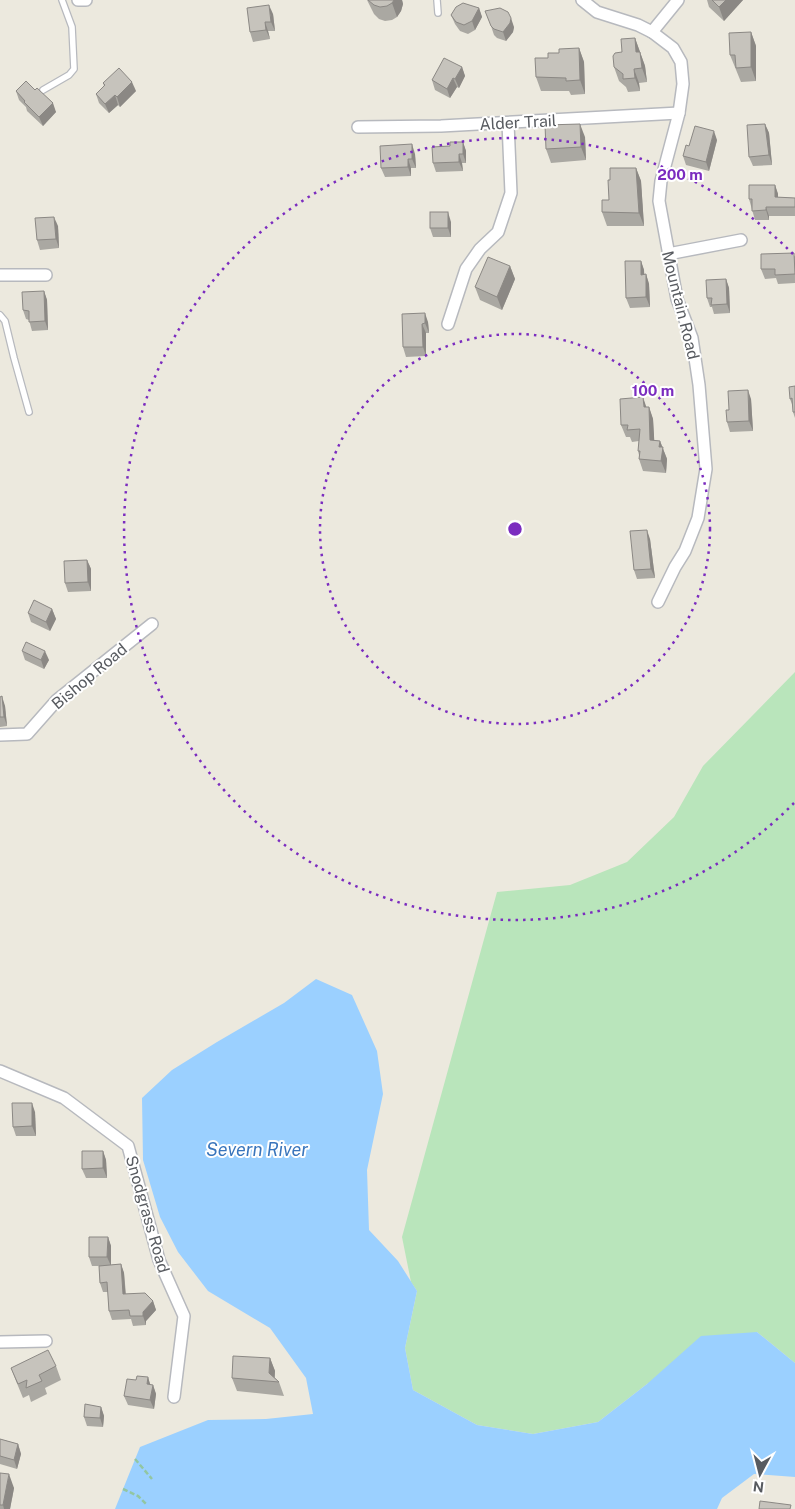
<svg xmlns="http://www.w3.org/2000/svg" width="795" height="1509" viewBox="0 0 795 1509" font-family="'Public Sans',sans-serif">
<rect width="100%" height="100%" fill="#ece9de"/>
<polygon fill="#b9e5bb" points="795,672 795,1363 757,1332 647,1384 598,1422 533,1434 477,1425 413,1390 405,1348 417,1291 411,1282 402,1237 497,892 570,885 627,862 674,817 703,766"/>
<polygon fill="#9bd0ff" points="316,979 352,995 377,1051 383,1094 367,1170 369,1230 398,1261 417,1291 405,1348 413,1390 477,1425 533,1434 598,1422 647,1384 701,1336 757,1332 795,1363 795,1477 754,1474 722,1498 717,1509 115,1509 140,1447 208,1420 266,1419 313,1414 306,1378 270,1328 208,1291 178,1252 160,1217 143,1160 142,1098 172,1070 217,1042 284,1003"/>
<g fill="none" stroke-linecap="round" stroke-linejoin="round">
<g stroke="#b7b9be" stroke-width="8">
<g id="lane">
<polyline points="437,0 438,13"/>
<polyline points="43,90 69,75 74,69 72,27 62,0"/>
<polyline points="0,315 5,321 14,358 29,412"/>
</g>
</g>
<g stroke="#b7b9be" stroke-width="14">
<g id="street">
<polyline points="78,0 86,0"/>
<polyline points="582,0 597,12 638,25 652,32 673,48 681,62 683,84 679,113 661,181 659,201 677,299 692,338 699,385 706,469 698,518 685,551 675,567 658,602"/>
<polyline points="652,32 678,0"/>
<polyline points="358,127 441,126 679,113"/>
<polyline points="668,254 741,240"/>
<polyline points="0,275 46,275"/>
<polyline points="448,324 466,269 480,249 498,232 511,193 508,123"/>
<polyline points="0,735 27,734 57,700 152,624"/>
<polyline points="0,1071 64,1098 128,1146 159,1260 184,1316 174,1397"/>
<polyline points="0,1342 46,1341"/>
</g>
</g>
<g stroke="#92c6a2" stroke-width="2.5" stroke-dasharray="5 2.5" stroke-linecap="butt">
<polyline points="135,1459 152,1479"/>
<polyline points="123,1489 138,1496 146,1504"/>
</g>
<use href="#lane" stroke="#fff" stroke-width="5.5"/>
<use href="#street" stroke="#fff" stroke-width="11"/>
</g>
<g fill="#aaa8a2">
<polygon points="367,0 402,0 403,4 401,11 397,17 392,20 385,21 379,19 374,14"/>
<polygon points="707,0 743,0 724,21 709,7"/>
<polygon points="479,8 482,17 475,30 468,34 460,31 455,24 451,15"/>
<polygon points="273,14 275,31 268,31 270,39 253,42 250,32"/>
<polygon points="491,26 514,27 513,32 506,41 497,38 494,35"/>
<polygon points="751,32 756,46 756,81 741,82 730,55"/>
<polygon points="635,38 645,66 647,82 639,83 640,91 628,92 626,87 619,81 614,67 622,52"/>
<polygon points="579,48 584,62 585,94 571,95 569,91 541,91 536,77 548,58 559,53"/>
<polygon points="462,67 465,76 459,88 457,87 450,98 435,90 432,80"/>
<polygon points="103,83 136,91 120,107 118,105 109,113 99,103 96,94 104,86"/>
<polygon points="35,90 56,112 43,126 27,111 26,107 19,100 16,91"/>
<polygon points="765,124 769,133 772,165 753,166 749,157"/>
<polygon points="585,137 586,160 551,163 546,149"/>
<polygon points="717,140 709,171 686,165 683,156 689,146"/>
<polygon points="463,142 466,151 466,163 462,163 463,171 436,172 433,163 450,146"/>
<polygon points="415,154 416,168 411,168 411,176 385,177 381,168"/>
<polygon points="636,168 641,181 644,226 607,226 602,212 609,200 610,180"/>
<polygon points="775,185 778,194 778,197 795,198 795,216 769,216 769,220 755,220 749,199"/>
<polygon points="451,222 451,237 433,237 430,228"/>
<polygon points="58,226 59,248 40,250 37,240"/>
<polygon points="795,256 795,283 778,284 776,278 765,279 761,269"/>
<polygon points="641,261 644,270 644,274 646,274 649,284 650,307 630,308 626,298"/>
<polygon points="510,266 515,279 502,310 480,300 475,287"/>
<polygon points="726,279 729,288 730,313 714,314 712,307 710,307 707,298"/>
<polygon points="44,291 47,300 48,330 32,331 29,320 26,319 23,310"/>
<polygon points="402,314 428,322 429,333 426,333 426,356 406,357 403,347"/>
<polygon points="795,386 795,418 793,412 793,407 790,399"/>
<polygon points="751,399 753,431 730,432 727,422 729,410"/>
<polygon points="646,407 649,407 653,419 654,440 660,441 667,459 666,473 643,471 639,459 639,455 638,451 639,441 632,442 630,437 626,437 621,425"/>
<polygon points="650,539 655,578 637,579 634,570"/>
<polygon points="87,560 91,569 91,591 68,592 65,583"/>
<polygon points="52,609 56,619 50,631 31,622 28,613"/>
<polygon points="22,651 49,660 44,669 25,660"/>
<polygon points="0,697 5,706 7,726 0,727"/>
<polygon points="35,1112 36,1136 16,1136 13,1127"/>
<polygon points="103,1151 106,1160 107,1178 86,1178 82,1169"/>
<polygon points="108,1237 111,1246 111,1265 121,1264 124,1273 126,1294 153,1301 156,1310 146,1321 146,1325 133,1326 131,1319 112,1320 109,1311 108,1292 103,1292 100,1283 99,1266 92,1266 89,1257"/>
<polygon points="270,1358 275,1371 275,1378 279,1382 284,1396 237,1391 232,1378"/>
<polygon points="56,1366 61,1380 45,1388 47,1394 31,1402 29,1395 23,1398 16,1381 11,1368"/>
<polygon points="148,1377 150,1385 153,1385 156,1394 154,1409 128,1405 124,1396 136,1380"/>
<polygon points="101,1407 104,1416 103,1427 87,1426 84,1417"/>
<polygon points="0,1439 18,1444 21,1454 17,1469 0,1464"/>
<polygon points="0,1473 14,1488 10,1509 0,1509"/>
</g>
<g fill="#8b8884">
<polygon points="394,0 402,0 403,4 401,11 397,17 392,3"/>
<polygon points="726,0 743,0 724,21 719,7"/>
<polygon points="269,5 273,14 275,31 271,22"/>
<polygon points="479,8 482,17 475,30 472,21"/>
<polygon points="511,18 514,27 513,32 506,41 503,32"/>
<polygon points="265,22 268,31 270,39 266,30"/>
<polygon points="751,32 756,46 756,81 751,67"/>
<polygon points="635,38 640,52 636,52"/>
<polygon points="579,48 584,62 585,94 580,80"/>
<polygon points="640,52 645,66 647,82 642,68"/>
<polygon points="462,67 465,76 459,88 455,79"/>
<polygon points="634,69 639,83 640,91 635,78"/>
<polygon points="453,78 457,87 450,98 447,89"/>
<polygon points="132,82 136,91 120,107 117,97"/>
<polygon points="115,95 118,105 109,113 105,104"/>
<polygon points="53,103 56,112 43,126 39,117"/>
<polygon points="580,124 585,137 586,160 581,147"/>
<polygon points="765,124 769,133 772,165 769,155"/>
<polygon points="714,131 717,140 709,171 706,162"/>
<polygon points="463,142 466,151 466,163 463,154"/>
<polygon points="412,144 415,154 416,168 412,159"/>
<polygon points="459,154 462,163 463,171 459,162"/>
<polygon points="408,159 411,168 411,176 408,167"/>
<polygon points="636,168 641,181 644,226 639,213"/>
<polygon points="775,185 778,194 778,206 775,197"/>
<polygon points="766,207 769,216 769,220 766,210"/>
<polygon points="448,212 451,222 451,237 448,228"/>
<polygon points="54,217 58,226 59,248 56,239"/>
<polygon points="641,261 644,270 645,284 641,275"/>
<polygon points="510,266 515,279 502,310 497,297"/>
<polygon points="646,274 649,284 650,307 646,297"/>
<polygon points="726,279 729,288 730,313 727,304"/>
<polygon points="44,291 47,300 48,330 45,321"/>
<polygon points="425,313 428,322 429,333 425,323"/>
<polygon points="422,324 426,333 426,356 423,347"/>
<polygon points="748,390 751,399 753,431 749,421"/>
<polygon points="643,397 647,409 644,407"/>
<polygon points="649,407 653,419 655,452 650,440"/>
<polygon points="660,441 667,459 666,473 661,461 659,447"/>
<polygon points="647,530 650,539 655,578 651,569"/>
<polygon points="87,560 91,569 91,591 88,582"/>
<polygon points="52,609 56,619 50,631 46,622"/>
<polygon points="45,651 49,660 44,669 41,660"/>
<polygon points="2,696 5,706 7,726 4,717"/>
<polygon points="32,1103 35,1112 36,1136 32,1126"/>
<polygon points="103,1151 106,1160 107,1178 103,1168"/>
<polygon points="108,1237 111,1246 111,1266 107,1257"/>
<polygon points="121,1264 124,1273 126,1303 123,1294"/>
<polygon points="153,1301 156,1310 146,1321 146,1325 143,1316 143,1312"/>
<polygon points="270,1358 275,1371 274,1381 269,1373"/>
<polygon points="148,1377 151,1387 147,1384"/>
<polygon points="153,1385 156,1394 154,1409 150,1400"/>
<polygon points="101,1407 104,1416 103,1427 100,1418"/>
<polygon points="18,1444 21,1454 17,1469 14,1460"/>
<polygon points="9,1474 14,1488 10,1509 4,1509 3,1505"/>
</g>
<g fill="#c6c3bc" stroke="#8b8884">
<polygon points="368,0 394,0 392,3 387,6 380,7 374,5"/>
<polygon points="712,0 726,0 719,7"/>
<polygon points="463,3 479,8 472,21 464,25 456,22 451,15 456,7"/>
<polygon points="269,5 271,22 265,22 266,30 250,32 247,8"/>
<polygon points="500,8 508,12 511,18 510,23 503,32 494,29 491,26 485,11"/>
<polygon points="751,32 751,67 736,68 735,55 730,55 729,33"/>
<polygon points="635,38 636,52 640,52 642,68 634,69 635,78 623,79 623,74 614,67 613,56 615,53 622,52 621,39"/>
<polygon points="579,48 580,80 566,81 566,78 536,77 535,58 548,58 548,53 559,53 559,49"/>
<polygon points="444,58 462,67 455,79 453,78 447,89 432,80"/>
<polygon points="119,68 132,82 117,97 115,95 105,104 96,94 105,85 103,83"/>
<polygon points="26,81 35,90 37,88 53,103 39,117 24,102 25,101 16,91"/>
<polygon points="580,124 581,147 546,149 545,125"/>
<polygon points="765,124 769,155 749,157 747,125"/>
<polygon points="695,126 714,131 706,162 683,156 686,145 689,146"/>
<polygon points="450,142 463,142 463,154 459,154 459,162 433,163 432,147 450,146"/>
<polygon points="412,144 412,159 408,159 408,167 381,168 380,146"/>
<polygon points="610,168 636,168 639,213 602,212 602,200 609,200 608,180 610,180"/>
<polygon points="749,185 775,185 775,197 795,198 795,207 766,207 766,210 752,211 752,199 749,199"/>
<rect x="430" y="212" width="18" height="16"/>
<polygon points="54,217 56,239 37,240 35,218"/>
<polygon points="794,253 795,274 775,275 775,269 761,269 761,254"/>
<polygon points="488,257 510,266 497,297 475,287"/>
<polygon points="625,261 641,261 641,275 646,274 646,297 626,298"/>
<polygon points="726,279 727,304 711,305 712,298 707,298 706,280"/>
<polygon points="44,291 45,321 29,322 29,311 23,310 22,292"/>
<polygon points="425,313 425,323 422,324 423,347 403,347 402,314"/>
<polygon points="795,386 795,412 793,412 792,398 790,399 789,387"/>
<polygon points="748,390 749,421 727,422 726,410 729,410 728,391"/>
<polygon points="643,397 644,407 649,407 650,440 660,441 659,447 663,447 661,461 639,459 640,451 638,451 640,429 627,430 628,425 621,425 620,399"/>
<polygon points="647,530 651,569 634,570 630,531"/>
<polygon points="87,560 88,582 65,583 64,561"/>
<polygon points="34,600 52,609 46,622 28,613"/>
<polygon points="26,642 45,651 41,660 22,651"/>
<polygon points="2,696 4,717 0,717 0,697"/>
<polygon points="12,1103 32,1103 32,1126 13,1127"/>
<polygon points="82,1151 103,1151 103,1168 82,1169"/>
<polygon points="89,1237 108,1237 107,1257 89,1257"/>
<polygon points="121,1264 123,1294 145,1293 153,1301 143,1312 143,1316 130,1316 129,1310 109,1311 107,1282 100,1283 99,1266"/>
<polygon points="48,1350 56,1366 39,1375 42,1381 26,1388 27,1380 18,1384 11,1368"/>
<polygon points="233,1356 270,1358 269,1373 279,1382 232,1378"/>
<polygon points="137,1376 148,1377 147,1384 153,1385 150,1400 124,1396 127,1379 136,1380"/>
<polygon points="85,1404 101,1407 100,1418 84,1417"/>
<polygon points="0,1439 18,1444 14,1460 0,1456"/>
<polygon points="0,1473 9,1474 3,1505 0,1505"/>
<polygon points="760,1501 791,1505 790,1509 759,1509"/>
</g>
<g fill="none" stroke="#7b2cbf" stroke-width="2.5" stroke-dasharray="2.5 5">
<circle cx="515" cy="529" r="195"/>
<path d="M794 803A391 391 0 1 1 794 255"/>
</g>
<g text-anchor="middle" stroke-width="4" stroke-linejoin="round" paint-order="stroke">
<g font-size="16" fill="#585b60" stroke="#fff">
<text transform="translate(518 122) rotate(-3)" y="6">Alder Trail</text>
<text transform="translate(681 305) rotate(76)" y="6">Mountain Road</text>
<text transform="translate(89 676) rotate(-40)" y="6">Bishop Road</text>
<text transform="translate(148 1214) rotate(74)" y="6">Snodgrass Road</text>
</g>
<g font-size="18" font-style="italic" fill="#3975bc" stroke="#fff">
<text x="257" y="1156">Severn River</text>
</g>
</g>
<circle cx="515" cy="529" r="8" fill="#7b2cbf" stroke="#fff" stroke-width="2.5"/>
<g font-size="15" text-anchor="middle" font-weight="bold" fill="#7b2cbf" stroke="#fff" stroke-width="4" stroke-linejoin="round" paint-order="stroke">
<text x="680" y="180">200 m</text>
<text x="653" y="396">100 m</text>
</g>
<g transform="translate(760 1474) rotate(187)" stroke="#ffffff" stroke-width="4" paint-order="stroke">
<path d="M0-4L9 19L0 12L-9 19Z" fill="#585b60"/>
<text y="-8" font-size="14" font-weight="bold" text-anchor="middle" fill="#585b60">N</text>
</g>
</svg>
